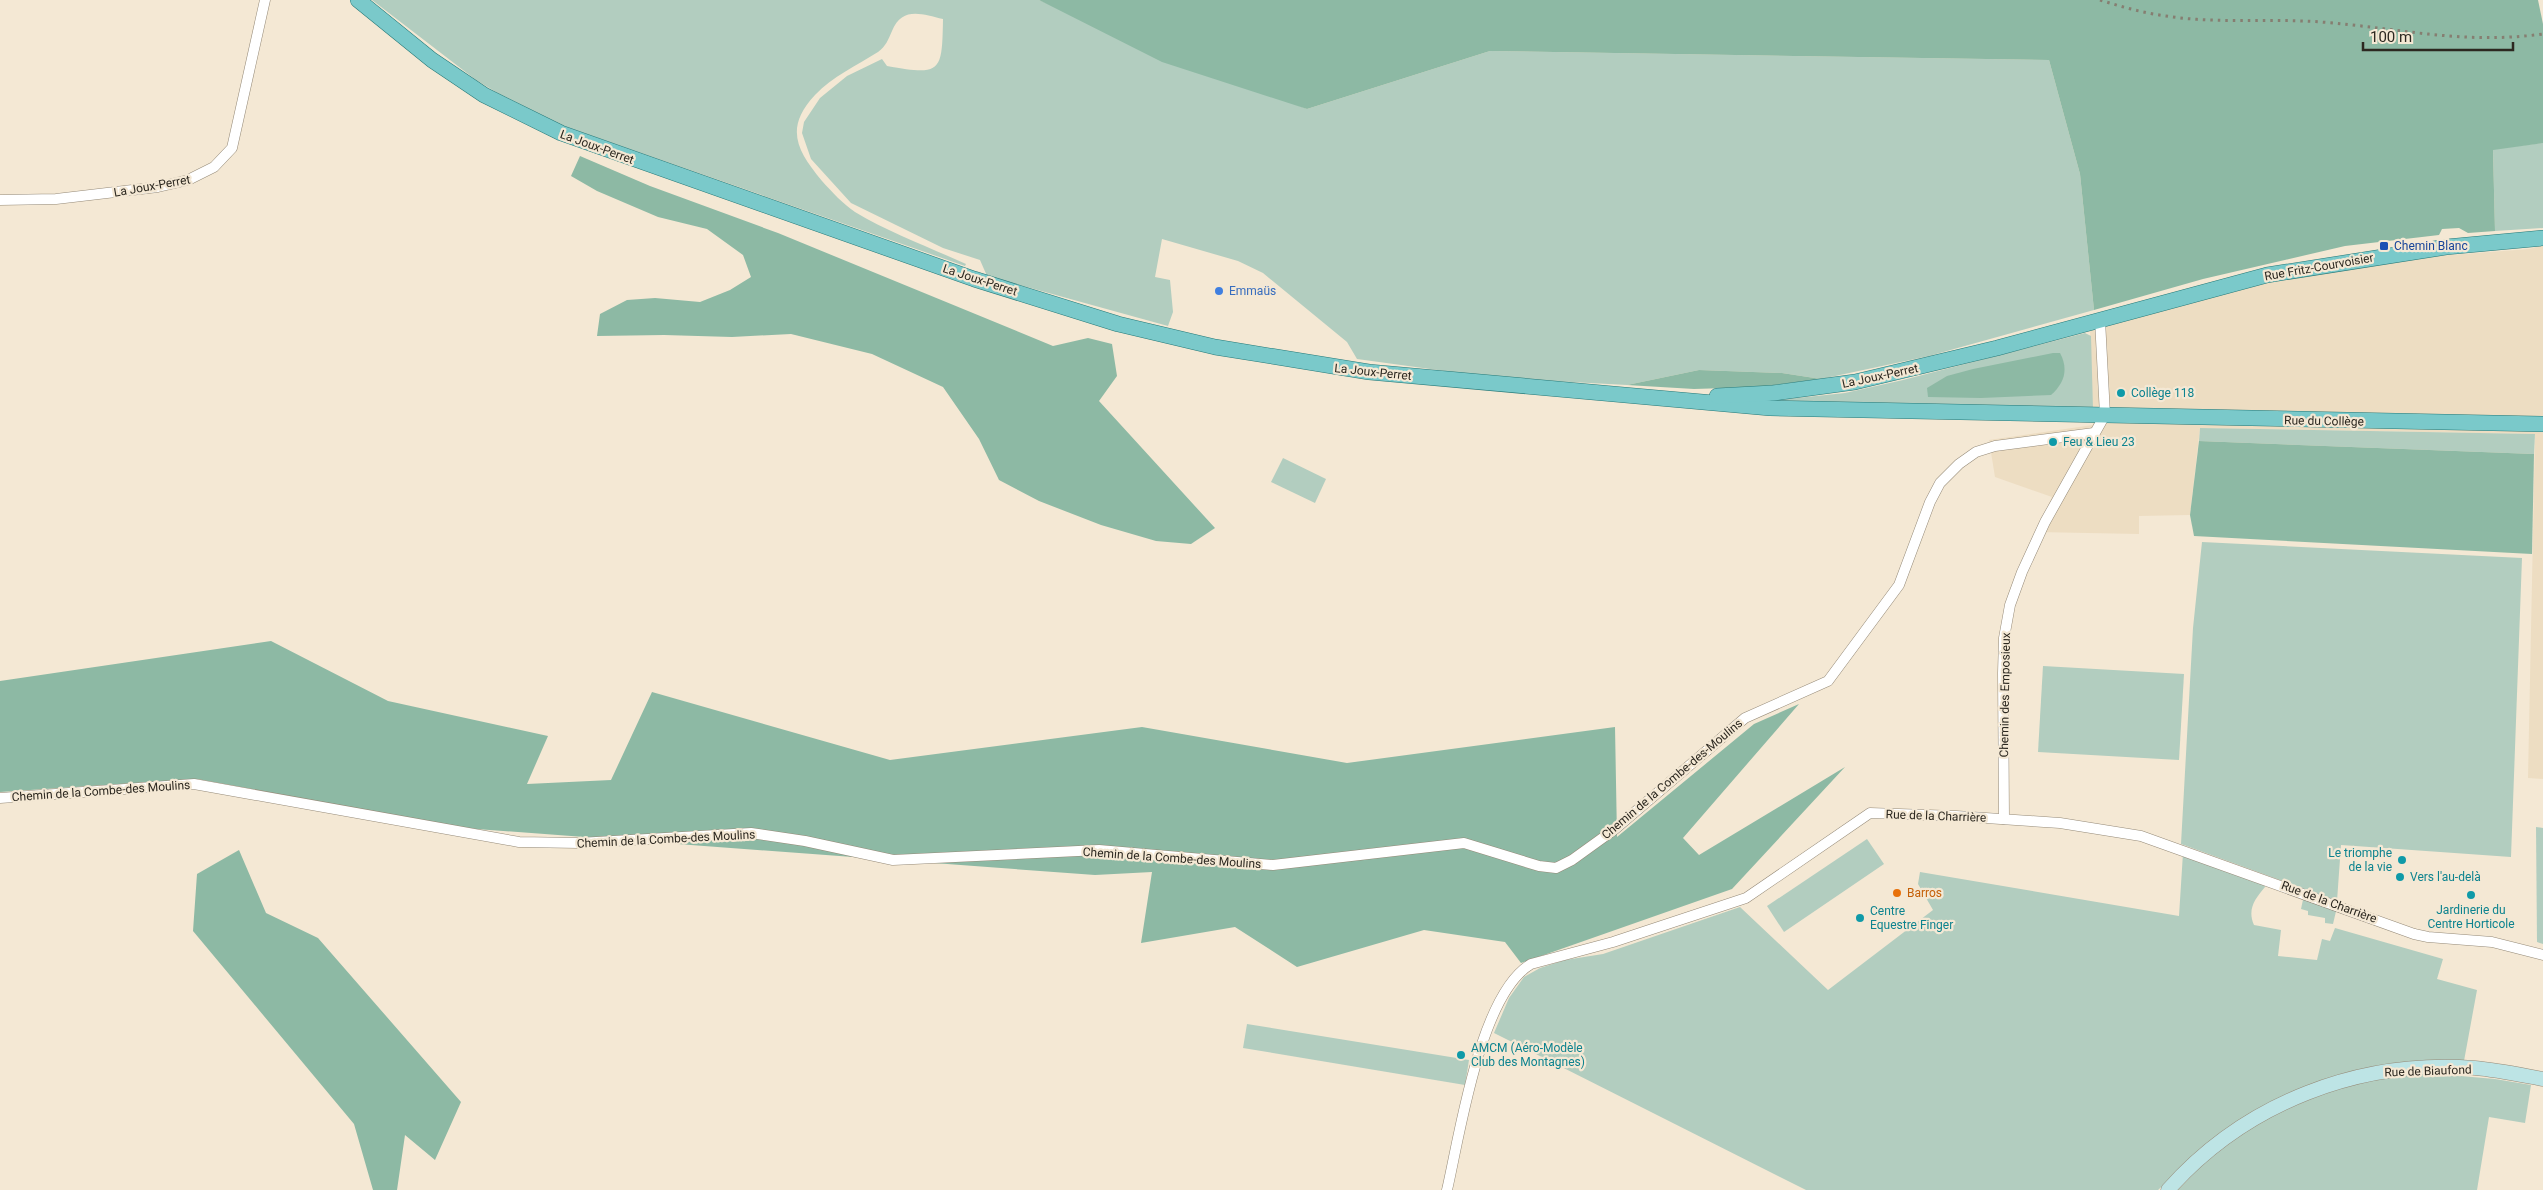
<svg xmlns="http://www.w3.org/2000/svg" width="2543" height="1190" viewBox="0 0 2543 1190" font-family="Roboto,sans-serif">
<rect width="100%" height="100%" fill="#f4e8d4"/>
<polygon fill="#edddc2" points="2543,245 2543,779 2528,778 2535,434 2200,428 2190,515 2139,516 2139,534 2036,532 2052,497 1995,477 1989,440 2093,425 2090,331 2107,324 2285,277 2425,257 2529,249"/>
<g fill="#b2cdbf">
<path d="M372,0H1039L1307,109L1490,51L2049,60L2080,174L2094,310L1929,356L1821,379L1782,373L1699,370L1627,385L1496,378L1357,359L1347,342L1263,273L1238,261L1162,239L1155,277L1170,280L1173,312L1168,326L987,276L980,260L943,248L851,203L811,159L802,133L804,122L820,98L847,76L882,59L887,66C942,76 942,72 943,19C922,14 902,6 892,31C888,40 886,46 878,52C856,66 833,76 815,95C784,128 797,151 822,181C832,192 843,204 855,212C890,233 929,247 966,264L965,266L561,125L514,103L476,80Z"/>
<polygon points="2543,143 2543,228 2495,231 2493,149"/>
<polygon points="2085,333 2091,336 2093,409 1769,401 1845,393 1903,380"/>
<polygon points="2200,428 2535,434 2534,454 2199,441"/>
<polygon points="1283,458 1326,479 1315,503 1271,482"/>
<polygon points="2202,542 2522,558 2511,857 2341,845 2337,901 2181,844 2193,628"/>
<polygon points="2043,666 2184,674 2179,760 2038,752"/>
<polygon points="2536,827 2543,828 2543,944 2537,942"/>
<polygon points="1867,839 1884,864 1784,932 1767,906"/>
<path d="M2183,853L2263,881L2265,887C2255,899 2247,909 2254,925L2281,930L2278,956L2317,960L2322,939L2330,941L2335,928L2443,959L2437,979L2477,990L2464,1061L2439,1060L2402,1064L2285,1096L2211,1141L2158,1190H1806L1494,1033L1509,998L1524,977L1540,968L1565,960L1603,954L1740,907L1828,990L1933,910L1918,884L1920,872L2179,916Z"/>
<polygon points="2304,895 2337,907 2333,924 2325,923 2325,918 2308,915 2308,911 2301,909"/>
<polygon points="1247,1024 1469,1060 1465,1085 1243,1048"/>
<polygon points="2438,1074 2495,1079 2531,1085 2525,1123 2489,1117 2477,1190 2178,1190 2216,1150 2253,1122 2338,1088 2390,1076"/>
</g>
<g fill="#8db9a4">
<polygon points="1039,0 2538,0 2543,24 2543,143 2493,150 2495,231 2468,233 2459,228 2442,229 2439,235 2345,246 2203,279 2094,310 2080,174 2049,60 1490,51 1307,109 1162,62"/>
<polygon points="580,156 650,186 778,233 1053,346 1088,338 1112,344 1117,376 1099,401 1215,528 1191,544 1156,541 1101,525 1039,501 999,480 979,439 943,387 872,354 791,334 732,337 664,335 597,336 600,314 627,300 655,298 700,302 730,290 751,277 743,255 707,229 658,217 597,191 571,176"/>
<path d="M2053,353H2060C2069,370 2064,383 2051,395L1981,398L1928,397L1927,388L1947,376L1973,369Z"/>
<polygon points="1699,370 1782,373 1821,379 1758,387 1694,389 1627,385"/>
<polygon points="2199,441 2534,454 2532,554 2194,536 2190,515"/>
<polygon points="271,641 388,701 548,736 527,784 611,780 652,692 890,760 1142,727 1347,763 1615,727 1617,837 1754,724 1799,704 1683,838 1699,855 1845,767 1732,889 1521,963 1505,942 1424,930 1297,967 1235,927 1141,943 1152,872 1095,875 463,828 197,779 0,792 0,681"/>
<polygon points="239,850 266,913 318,938 461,1102 435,1160 405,1135 397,1190 373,1190 354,1124 193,931 197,874"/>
</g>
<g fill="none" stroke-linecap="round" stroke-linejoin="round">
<g stroke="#958a78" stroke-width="11">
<g id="minor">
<polyline points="0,200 56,199 158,187 188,180 214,167 232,148 265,0"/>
<polyline points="0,798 194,784 519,842 579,843 751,833 805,841 893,860 1099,850 1273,865 1464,843 1539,866 1556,868 1572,860 1615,829 1745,718 1828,681 1899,585 1930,502 1940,483 1959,464 1976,452 1995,446 2094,433"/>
<polyline points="2004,819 2003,673 2004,638 2010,605 2022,572 2045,522 2105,415 2100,320"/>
<path d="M1447,1190C1460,1134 1480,994 1531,964L1613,942L1746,898L1870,813L1956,816L2060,823L2141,836L2414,934L2428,937L2492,942L2543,955"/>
</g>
</g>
<g stroke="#958a78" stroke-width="15">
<path id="secondary" d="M2168,1190C2245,1103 2359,1059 2475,1068C2498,1070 2521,1075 2543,1079"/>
</g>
<g stroke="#267978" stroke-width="16">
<g id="primary">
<polyline points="358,0 432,60 484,95 561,133 974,279 1118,324 1215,347 1369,372 1770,408 2543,424"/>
<polyline points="1717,396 1773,393 1855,382 1997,348 2267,275 2446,247 2543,238"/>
</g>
</g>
<use href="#minor" stroke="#fff" stroke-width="10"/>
<use href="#secondary" stroke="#bde4e5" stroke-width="14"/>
<use href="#primary" stroke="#7ac9ca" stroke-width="15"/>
<path stroke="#867e71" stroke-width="3" stroke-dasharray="2.5 5" stroke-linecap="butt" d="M2100,0C2122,7 2144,13 2166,16C2217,24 2269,18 2321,22C2400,28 2462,45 2543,34"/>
</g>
<rect fill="#1a4fb4" stroke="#f4e8d4" stroke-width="2" x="2379" y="241" width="10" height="10" rx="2.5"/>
<circle fill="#3f7fe0" stroke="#f4e8d4" stroke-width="2" cx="1219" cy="291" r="5"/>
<g fill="#0f9aa8" stroke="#f4e8d4" stroke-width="2">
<circle cx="2121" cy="393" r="5"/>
<circle cx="2053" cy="442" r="5"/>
<circle cx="2402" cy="860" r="5"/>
<circle cx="2400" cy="877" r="5"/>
<circle cx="2471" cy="895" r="5"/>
<circle cx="1860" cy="918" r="5"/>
<circle cx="1461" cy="1055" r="5"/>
</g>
<circle fill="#e8710a" stroke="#f4e8d4" stroke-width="2" cx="1897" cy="893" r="5"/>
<g text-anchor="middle" stroke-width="4.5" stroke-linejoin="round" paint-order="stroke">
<g font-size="12" fill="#2c2820" stroke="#f4e8d4">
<text transform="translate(597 147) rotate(20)" y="4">La Joux-Perret</text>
<text transform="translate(152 186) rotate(-10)" y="4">La Joux-Perret</text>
<text transform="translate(2319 267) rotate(-10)" y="4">Rue Fritz-Courvoisier</text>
<text transform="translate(980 280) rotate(18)" y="4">La Joux-Perret</text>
<text transform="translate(1373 372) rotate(6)" y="4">La Joux-Perret</text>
<text transform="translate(1880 376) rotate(-12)" y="4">La Joux-Perret</text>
<text transform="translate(2324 421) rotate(1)" y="4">Rue du Collège</text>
<text transform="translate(2005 695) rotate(-89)" y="4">Chemin des Emposieux</text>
<text transform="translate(1672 779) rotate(-40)" y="4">Chemin de la Combe-des-Moulins</text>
<text transform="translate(101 791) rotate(-4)" y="4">Chemin de la Combe-des Moulins</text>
<text transform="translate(1936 816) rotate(2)" y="4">Rue de la Charrière</text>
<text transform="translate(666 839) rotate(-3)" y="4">Chemin de la Combe-des Moulins</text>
<text transform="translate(1172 858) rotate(4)" y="4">Chemin de la Combe-des Moulins</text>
<text transform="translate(2329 902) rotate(20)" y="4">Rue de la Charrière</text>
<text transform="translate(2428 1071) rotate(-2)" y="4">Rue de Biaufond</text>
</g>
<g font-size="12" fill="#164399" stroke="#f4e8d4" text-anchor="start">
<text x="2394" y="250">Chemin Blanc</text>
</g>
<g font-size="12" fill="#366cbe" stroke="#f4e8d4" text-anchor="start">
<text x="1229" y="295">Emmaüs</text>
</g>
<g font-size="12" fill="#0d838f" stroke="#f4e8d4" text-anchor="start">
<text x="2131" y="397">Collège 118</text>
<text x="2063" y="446">Feu &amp; Lieu 23</text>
<text x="2392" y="857" text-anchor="end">Le triomphe<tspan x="2392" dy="14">de la vie</tspan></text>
<text x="2410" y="881">Vers l'au-delà</text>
<text x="2471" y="914" text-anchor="middle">Jardinerie du<tspan x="2471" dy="14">Centre Horticole</tspan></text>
<text x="1870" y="915">Centre<tspan x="1870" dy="14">Equestre Finger</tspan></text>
<text x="1471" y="1052">AMCM (Aéro-Modèle<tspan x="1471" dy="14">Club des Montagnes)</tspan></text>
</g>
<g font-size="12" fill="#c56008" stroke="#f4e8d4" text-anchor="start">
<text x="1907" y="897">Barros</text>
</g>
</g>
<path d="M2363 42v8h150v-8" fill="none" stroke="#2c2820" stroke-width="2.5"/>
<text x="2370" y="42" font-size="15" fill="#2c2820" stroke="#f4e8d4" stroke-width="4" paint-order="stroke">100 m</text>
</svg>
